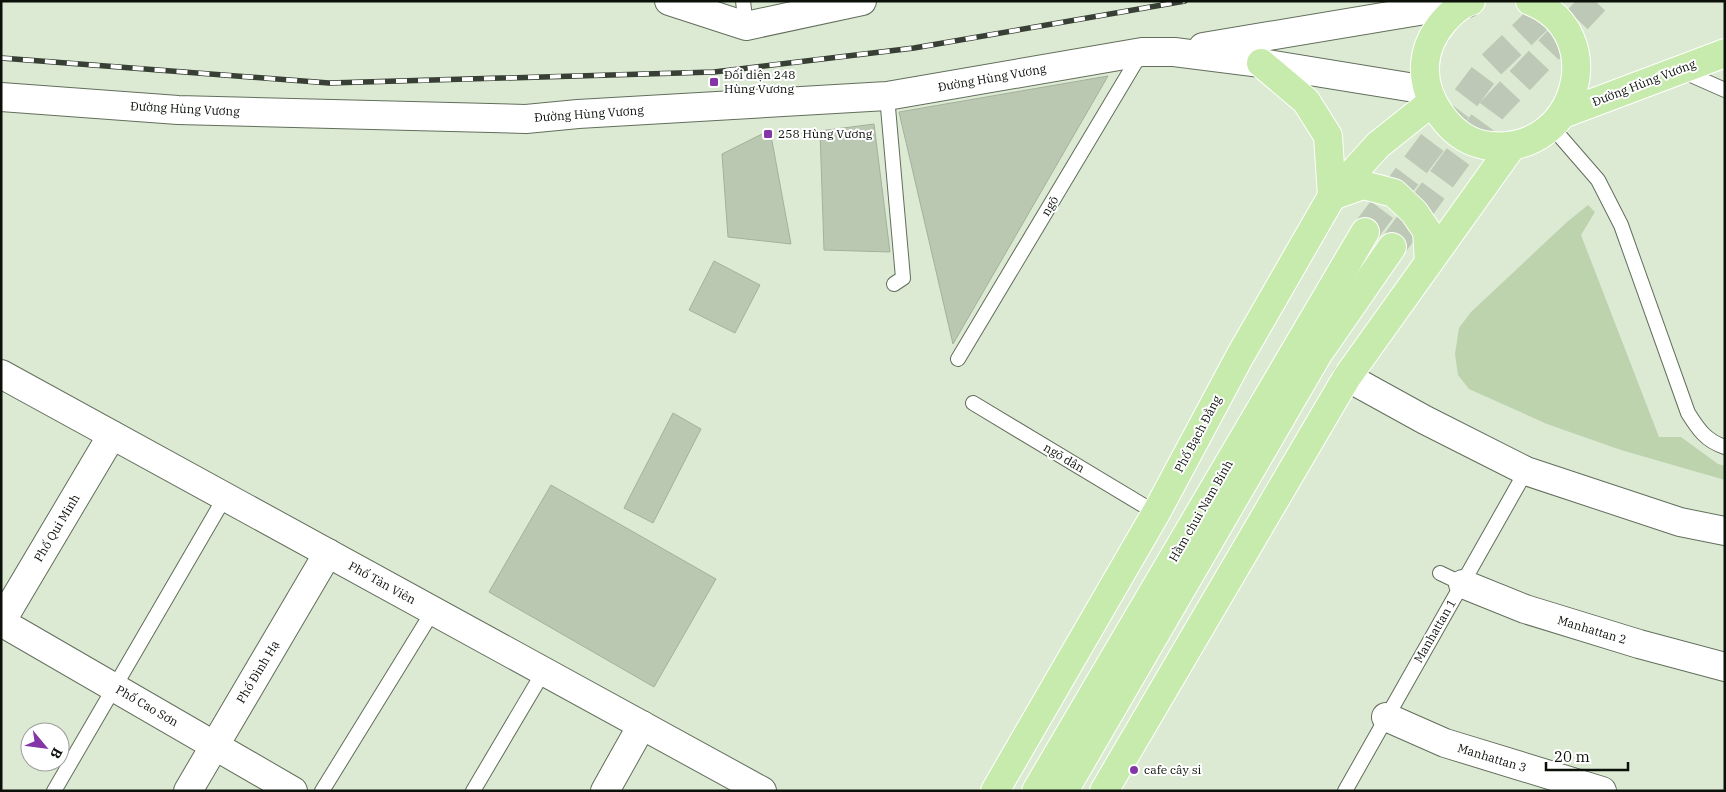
<svg xmlns="http://www.w3.org/2000/svg" width="1726" height="792" viewBox="0 0 1726 792" font-family="'IBM Plex Serif',serif">
<rect width="100%" height="100%" fill="#dcead4"/>
<polygon fill="#bcd3ae" points="1588,205 1595,212 1581,235 1659,437 1681,437 1718,464 1725,466 1725,480 1621,450 1547,424 1469,389 1458,375 1455,354 1459,328 1471,312 1567,222"/>
<g fill="#bac8b2" stroke="#a4b09c">
<polygon points="1108,76 953,344 899,112"/>
<polygon points="874,124 890,252 824,250 820,131"/>
<polygon points="770,130 791,244 728,237 722,154"/>
<polygon points="714,261 760,285 735,333 689,310"/>
<polygon points="673,413 701,429 653,523 624,508"/>
<polygon points="551,485 716,579 654,687 489,592"/>
</g>
<g fill="none" stroke-linecap="round" stroke-linejoin="round">
<g stroke="#bdc9b6" stroke-width="28" stroke-dasharray="28 14" stroke-linecap="butt">
<polyline points="1365,232 1490,66 1557,1"/>
<polyline points="1392,247 1492,110 1595,1"/>
</g>
<g stroke="#626e5b" stroke-width="16">
<g id="service">
<polyline points="743,1 746,26"/>
<polyline points="1682,71 1725,90"/>
<polyline points="887,96 903,278 894,284"/>
<path d="M1552,127L1598,180L1621,225L1688,413C1698,429 1706,441 1725,447"/>
<polyline points="958,359 1141,53"/>
<polyline points="973,403 1156,513"/>
<polyline points="1440,573 1463,584"/>
<polyline points="54,791 225,497"/>
<polyline points="322,791 433,611"/>
<polyline points="473,791 544,671"/>
<polyline points="1345,791 1526,471"/>
</g>
</g>
<g stroke="#626e5b" stroke-width="30">
<g id="minor">
<polyline points="1,374 762,791"/>
<polyline points="1347,377 1425,420 1526,471 1680,522 1725,531"/>
<polyline points="112,435 1,622 293,791"/>
<polyline points="1463,584 1525,609 1639,644 1725,667"/>
<polyline points="1386,717 1445,743 1602,791"/>
<polyline points="188,791 328,553"/>
<polyline points="605,791 642,725"/>
</g>
</g>
<g stroke="#626e5b" stroke-width="30">
<polyline id="tertiary" points="669,1 746,26 862,1"/>
</g>
<g stroke="#626e5b" stroke-width="30">
<g id="secondary">
<polyline points="1203,47 1467,3"/>
<polyline points="1,97 178,110 526,119 578,114 887,96 1142,52 1174,52 1261,63 1427,90"/>
</g>
</g>
<g stroke="#fff" stroke-width="30">
<g id="primary">
<path d="M1471,1C1461,4 1451,13 1444,21C1419,50 1419,85 1441,115C1453,132 1469,144 1491,146C1579,154 1610,32 1530,1"/>
<polyline points="1261,63 1306,101 1328,136 1332,196 1363,185 1394,193 1414,212 1427,231 1429,262"/>
<polyline points="1563,114 1725,53"/>
<polyline points="995,791 1156,513 1240,356 1332,196 1378,145 1432,102"/>
<polyline points="1036,791 1365,232"/>
<polyline points="1064,791 1318,354 1392,247"/>
<polyline points="1104,791 1347,377 1512,146"/>
</g>
</g>
<use href="#service" stroke="#fff" stroke-width="14"/>
<use href="#minor" stroke="#fff" stroke-width="28"/>
<use href="#tertiary" stroke="#fff" stroke-width="28"/>
<use href="#secondary" stroke="#fff" stroke-width="28"/>
<use href="#primary" stroke="#c7ebad" stroke-width="28"/>
<g stroke="#383f35" stroke-width="5.5">
<polyline id="rail" points="1,58 329,83 714,72 914,48 1185,1"/>
</g>
<use href="#rail" stroke="#fff" stroke-width="4" stroke-dasharray="11" stroke-linecap="butt"/>
</g>
<g fill="#8436a7" stroke="#fff" stroke-width="2">
<rect x="709" y="77" width="10" height="10" rx="2.5"/>
<rect x="763" y="129" width="10" height="10" rx="2.5"/>
<circle cx="1134" cy="770" r="5"/>
</g>
<g text-anchor="middle" stroke-width="4" stroke-linejoin="round" paint-order="stroke">
<g font-size="12" fill="#0b1009" stroke="#fff" text-anchor="start">
<text x="724" y="79">Đối diện 248<tspan x="724" dy="14">Hùng Vương</tspan></text>
<text x="778" y="138">258 Hùng Vương</text>
<text x="1144" y="774">cafe cây si</text>
</g>
<g font-size="12" fill="#0b1009" stroke="#fff">
<text transform="translate(992 78) rotate(-10)" y="4">Đường Hùng Vương</text>
<text transform="translate(1644 83) rotate(-21)" y="4">Đường Hùng Vương</text>
<text transform="translate(185 109) rotate(3)" y="4">Đường Hùng Vương</text>
<text transform="translate(589 114) rotate(-4)" y="4">Đường Hùng Vương</text>
<text transform="translate(1050 206) rotate(-59)" y="4">ngõ</text>
<text transform="translate(1198 434) rotate(-62)" y="4">Phố Bạch Đằng</text>
<text transform="translate(1064 458) rotate(31)" y="4">ngõ dân</text>
<text transform="translate(1201 511) rotate(-60)" y="4">Hầm chui Nam Bính</text>
<text transform="translate(57 528) rotate(-59)" y="4">Phố Qui Minh</text>
<text transform="translate(382 583) rotate(29)" y="4">Phố Tản Viên</text>
<text transform="translate(1592 630) rotate(17)" y="4">Manhattan 2</text>
<text transform="translate(1435 631) rotate(-60)" y="4">Manhattan 1</text>
<text transform="translate(258 672) rotate(-59)" y="4">Phố Đình Hạ</text>
<text transform="translate(147 706) rotate(30)" y="4">Phố Cao Sơn</text>
<text transform="translate(1492 758) rotate(17)" y="4">Manhattan 3</text>
</g>
</g>
<rect width="1726" height="792" fill="none" stroke="#0b1009" stroke-width="5"/>
<g transform="translate(45 747) rotate(119)"><circle r="24" fill="#ffffff" stroke="#9d9f9d"/>
<path d="M0-4L9 19L0 12L-9 19Z" fill="#8436a7"/>
<text y="-8" font-size="14" font-weight="bold" text-anchor="middle" fill="#0b1009">B</text>
</g>
<path d="M1546 762v8h82v-8" fill="none" stroke="#0b1009" stroke-width="2.5"/>
<text x="1554" y="762" font-size="15" fill="#0b1009" stroke="#ffffff" stroke-width="4" paint-order="stroke">20 m</text>
</svg>
